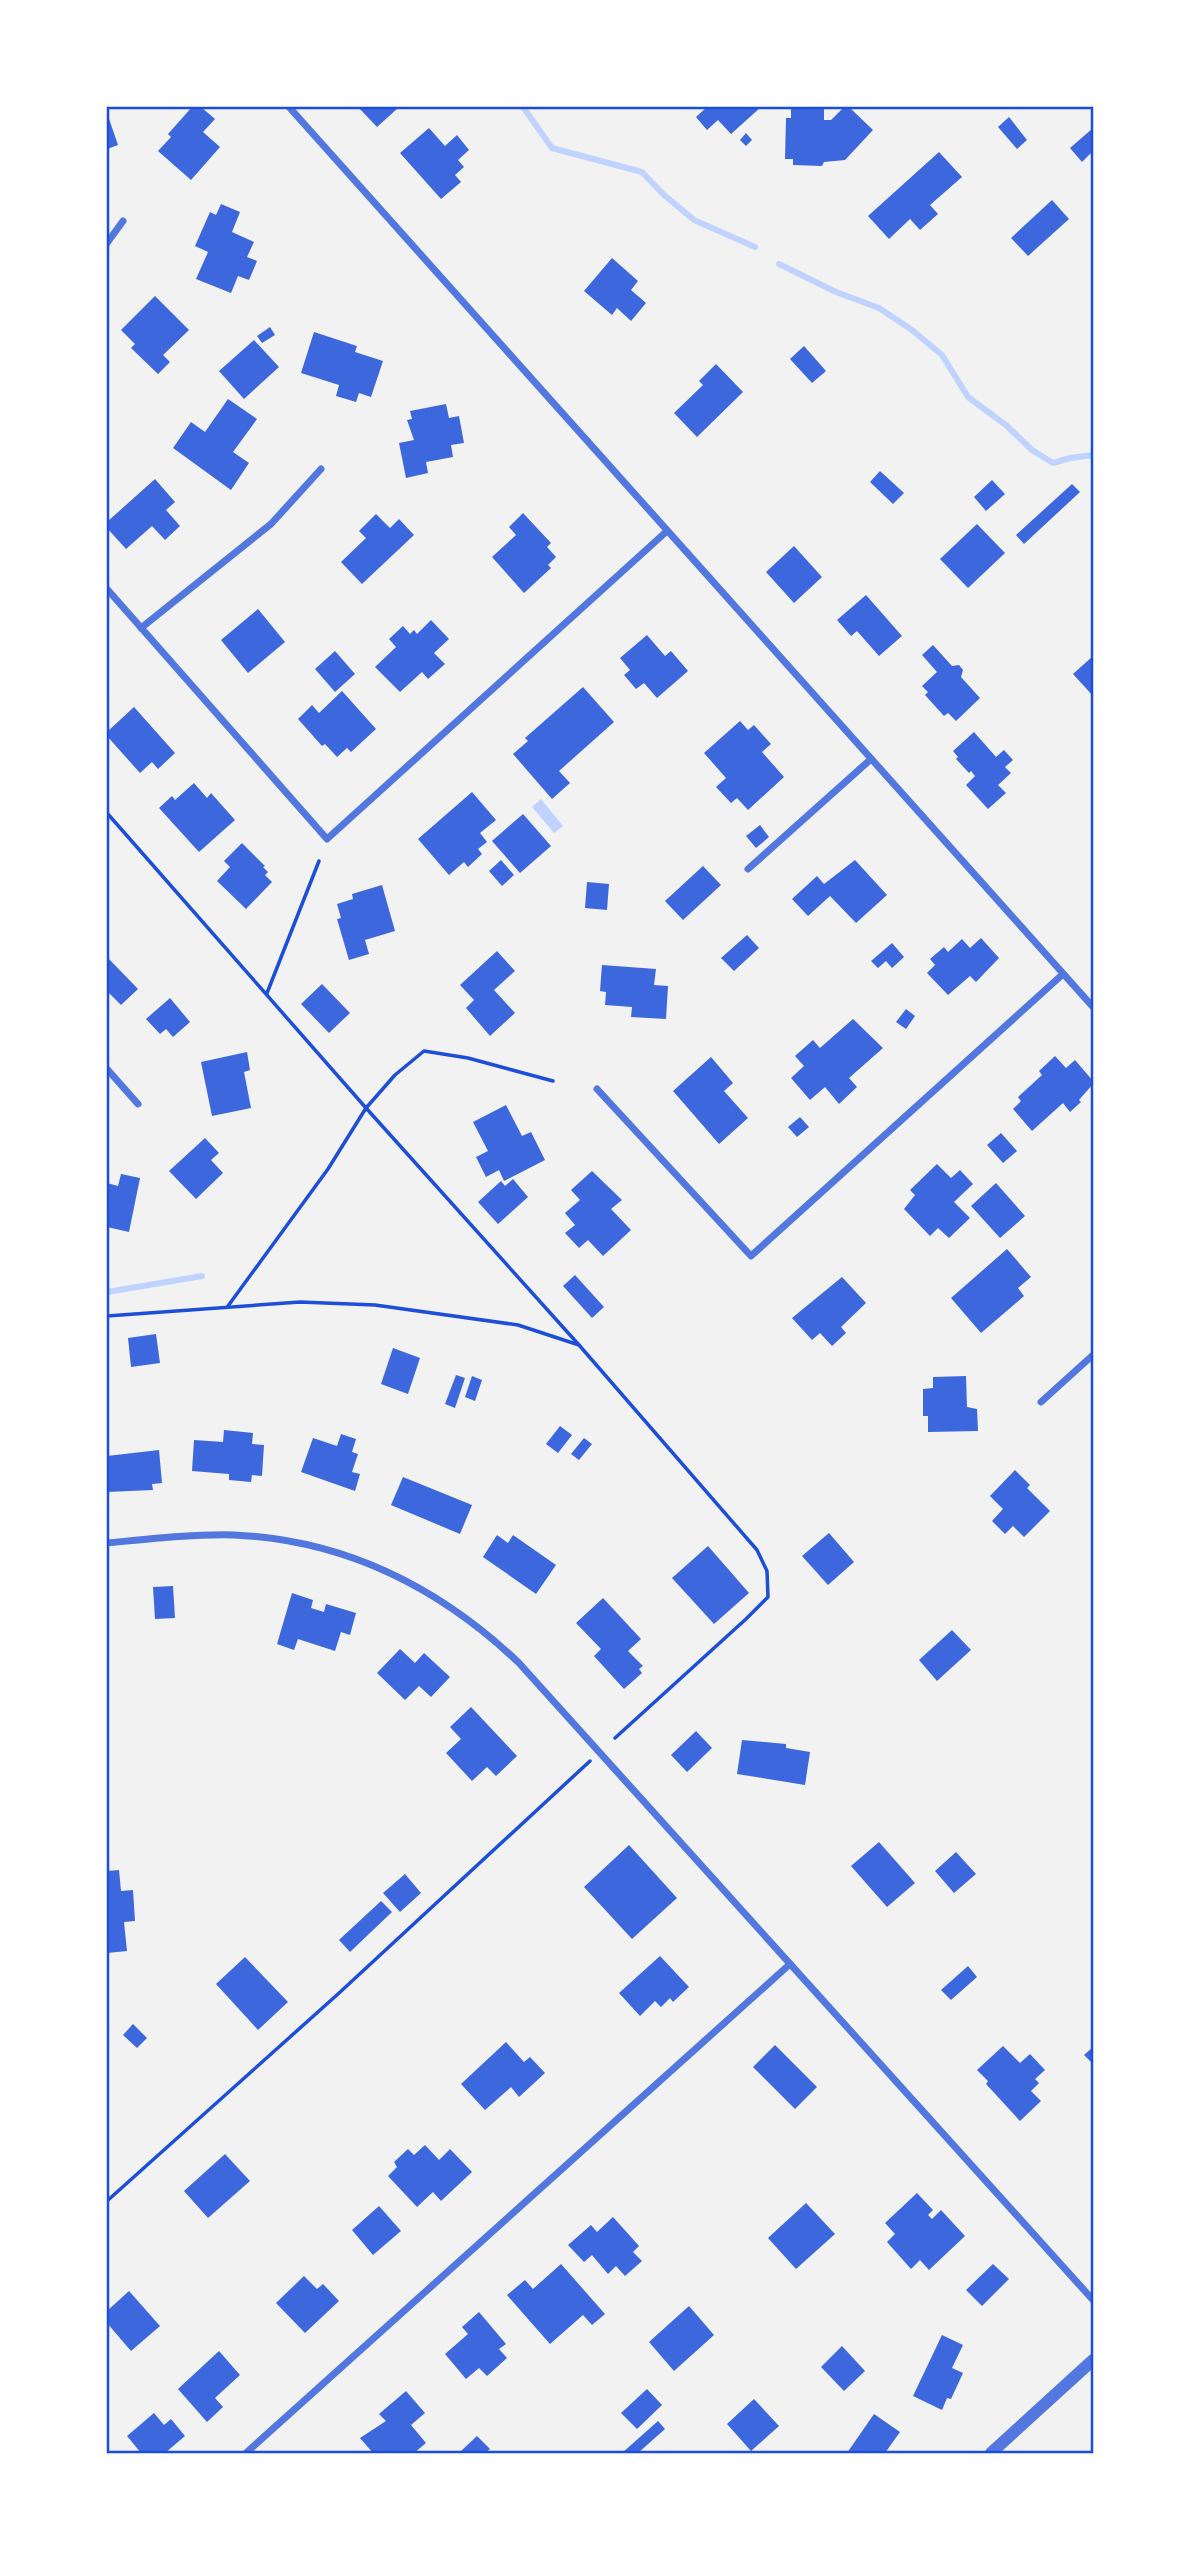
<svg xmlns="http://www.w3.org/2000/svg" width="1200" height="2560" viewBox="0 0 1200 2560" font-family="'Public Sans',sans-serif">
<rect width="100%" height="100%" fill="#f2f2f2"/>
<polygon fill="#bfd3fe" points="541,799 563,826 554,833 532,807"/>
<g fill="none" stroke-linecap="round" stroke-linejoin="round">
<g stroke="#bfd3fe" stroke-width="6">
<polyline points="523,107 552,148 642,172 663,194 694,220 755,247"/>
<polyline points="779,264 836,292 879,308 912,330 942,355 968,397 1007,426 1032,450 1053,463 1070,458 1093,455"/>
<polyline points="107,1292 202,1276"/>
</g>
</g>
<g fill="#3d67dc">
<polygon points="192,107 201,107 215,119 203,132 220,147 191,180 158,151 171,137 168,134"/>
<polygon points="358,107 396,107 398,108 377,127"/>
<polygon points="707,107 761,107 731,134 718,120 707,130 696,117"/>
<polygon points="791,107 824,107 824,120 831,120 844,107 849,107 873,130 845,160 824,162 822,166 793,165 793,159 785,159 786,118 791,118"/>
<polygon points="107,113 118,145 107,149"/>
<polygon points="1009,117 1027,140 1017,149 998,127"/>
<polygon points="429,128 445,146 457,135 469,150 458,160 464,167 455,175 461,182 441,199 400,153"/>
<polygon points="1093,128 1093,151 1082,162 1070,148"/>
<polygon points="746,133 752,140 746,146 740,140"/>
<polygon points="939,152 962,177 930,205 938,214 920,230 910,219 889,239 868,216"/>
<polygon points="1052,200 1069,219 1028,256 1011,238"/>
<polygon points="221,204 240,212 232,232 254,242 247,257 257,261 249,280 238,276 231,293 196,279 208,252 195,246 210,212 216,215"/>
<polygon points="612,258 638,281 631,290 646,303 631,321 617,308 612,315 584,291"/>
<polygon points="155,296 189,330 163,355 170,362 158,374 131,348 135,344 121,330"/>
<polygon points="270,327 275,335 262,343 257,336"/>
<polygon points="314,332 357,346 355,352 383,361 371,397 359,393 356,402 336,396 339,385 301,373"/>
<polygon points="254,340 279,367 244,399 219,371"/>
<polygon points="804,346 826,371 812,383 790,359"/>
<polygon points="716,364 743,392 697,437 674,413 703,385 699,381"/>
<polygon points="228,399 257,419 233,452 249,463 231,490 173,448 191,422 205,432"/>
<polygon points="446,404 449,418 459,416 464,443 451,445 453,457 426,462 428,473 406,478 399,443 414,440 407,420 412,419 410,411"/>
<polygon points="880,471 904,493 893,504 870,482"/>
<polygon points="155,479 175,502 166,510 180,526 165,540 152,526 126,549 107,528 107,522"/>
<polygon points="992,480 1005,494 986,511 974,497"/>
<polygon points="1072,484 1080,492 1024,544 1016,535"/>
<polygon points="523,513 551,543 547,547 556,557 548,565 551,568 524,593 492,557 516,535 509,527"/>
<polygon points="376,514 390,528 399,519 414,535 362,584 341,562 366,538 359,531"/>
<polygon points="977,524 1005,553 968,588 940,559"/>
<polygon points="794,546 822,577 794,603 766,572"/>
<polygon points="866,595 902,636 879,656 857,631 851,636 837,620"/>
<polygon points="258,609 285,642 248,673 221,640"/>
<polygon points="431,620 449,639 434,653 445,664 428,679 422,672 400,692 375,667 396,647 389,639 403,626 410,634 414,630 417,634"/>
<polygon points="647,635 665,656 671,651 688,671 657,698 644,683 636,689 624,675 630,670 620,658"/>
<polygon points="933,645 952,666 959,665 963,670 961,677 980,698 956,721 948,713 944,716 925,695 928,692 922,686 937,672 922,655"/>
<polygon points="335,651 355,674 335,692 315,669"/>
<polygon points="1093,656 1093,696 1073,674"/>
<polygon points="583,687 614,722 559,771 570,783 552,799 513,754 528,741 525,738"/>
<polygon points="342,691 376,729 351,752 347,748 337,757 325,744 322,746 298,719 312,705 319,713"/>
<polygon points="134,707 175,753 158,769 152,762 140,773 107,736 107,732"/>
<polygon points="740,721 748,730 754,725 771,744 762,752 784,777 748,810 737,798 731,803 716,787 726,778 704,753"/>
<polygon points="974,732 996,757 1004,750 1013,760 1005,767 1011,773 998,785 1006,793 988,809 966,785 975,776 971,771 969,773 956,759 958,757 953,751"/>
<polygon points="194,783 207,798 211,793 235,820 199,852 159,808 172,796 175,800"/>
<polygon points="472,792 496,820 480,833 487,842 478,849 482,854 468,867 464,862 449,875 418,839"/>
<polygon points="523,814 551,846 520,873 492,841"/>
<polygon points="760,825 769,837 756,848 746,836"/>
<polygon points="242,843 265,866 263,867 268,872 265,875 272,882 246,909 217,881 230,867 224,861"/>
<polygon points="501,860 514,875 502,886 489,871"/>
<polygon points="855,860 887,895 856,923 830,896 808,916 792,899 817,876 824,884"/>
<polygon points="703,866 721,885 683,920 665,901"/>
<polygon points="587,882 609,884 607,910 585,908"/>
<polygon points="382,885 395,931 365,940 369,954 349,960 337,919 341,918 337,904 353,899 352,894"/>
<polygon points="747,935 759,948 734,971 721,958"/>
<polygon points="981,938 999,958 976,982 970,976 948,995 927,973 935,965 930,959 944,947 948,952 962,939 970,948"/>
<polygon points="892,943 904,957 892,968 886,961 878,968 871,961"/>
<polygon points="497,951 515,971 494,990 515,1013 490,1036 466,1008 474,1000 460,985"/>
<polygon points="107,957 138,989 121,1005 107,991"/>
<polygon points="602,965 656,969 654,985 668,986 666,1019 631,1017 632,1007 605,1005 606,992 600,991"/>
<polygon points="322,984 350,1013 329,1033 301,1004"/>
<polygon points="170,998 190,1022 173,1037 166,1029 160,1034 146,1019"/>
<polygon points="906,1009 915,1016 906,1029 896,1022"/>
<polygon points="853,1019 883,1048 849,1078 857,1087 839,1104 825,1087 810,1100 791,1078 804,1066 795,1056 813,1040 820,1048"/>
<polygon points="247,1052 250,1070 244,1072 251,1108 212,1116 201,1062"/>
<polygon points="1055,1056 1066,1068 1075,1060 1093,1081 1093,1084 1079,1100 1081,1102 1070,1112 1063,1103 1032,1131 1013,1109 1021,1101 1018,1097 1042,1075 1039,1071"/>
<polygon points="711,1057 733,1083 724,1091 748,1118 719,1144 673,1091"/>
<polygon points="506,1105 522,1136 531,1132 545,1160 504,1181 499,1170 486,1177 476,1157 488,1151 473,1122"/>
<polygon points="800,1117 809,1127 797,1137 788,1127"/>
<polygon points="1001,1133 1017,1151 1003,1163 987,1145"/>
<polygon points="205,1138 219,1153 211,1160 223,1173 196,1199 169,1171"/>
<polygon points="937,1164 951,1178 960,1170 973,1184 954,1202 970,1218 949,1238 938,1228 930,1236 904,1209 915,1195 910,1190"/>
<polygon points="592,1171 622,1200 611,1209 631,1230 603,1256 588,1240 579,1248 565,1233 575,1225 565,1213 580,1200 571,1190"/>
<polygon points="121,1174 140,1178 129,1232 107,1227 107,1183 118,1186"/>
<polygon points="513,1179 528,1197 498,1224 478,1202 501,1181 505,1186"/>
<polygon points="996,1183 1025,1216 1000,1238 971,1206"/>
<polygon points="1007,1249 1031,1277 1018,1288 1024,1296 981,1333 951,1298"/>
<polygon points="575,1275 604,1307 592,1318 563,1286"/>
<polygon points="842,1277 866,1303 841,1327 846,1333 832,1346 820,1333 812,1340 792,1318"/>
<polygon points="156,1334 160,1363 131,1367 128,1338"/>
<polygon points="393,1348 420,1358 408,1394 381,1384"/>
<polygon points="456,1375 465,1378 455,1408 445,1404"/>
<polygon points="472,1376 482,1380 475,1401 465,1397"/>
<polygon points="966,1376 967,1407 977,1409 978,1431 928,1432 928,1416 923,1416 923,1389 933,1388 933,1377"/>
<polygon points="560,1426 572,1435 558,1453 546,1444"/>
<polygon points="224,1430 253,1433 252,1444 264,1445 262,1476 252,1475 251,1482 229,1480 229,1474 192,1471 194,1440 223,1442"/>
<polygon points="341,1434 356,1439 352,1452 358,1454 352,1472 360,1474 355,1491 301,1472 313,1438 337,1446"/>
<polygon points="584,1438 592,1444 579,1460 571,1454"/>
<polygon points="159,1450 162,1483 152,1484 153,1490 107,1492 107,1456"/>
<polygon points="1015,1470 1030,1485 1027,1488 1050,1511 1024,1537 1013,1526 1005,1534 992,1521 1003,1509 990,1496"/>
<polygon points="403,1477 472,1505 460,1534 391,1505"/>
<polygon points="829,1533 854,1562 828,1585 802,1556"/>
<polygon points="497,1535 508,1543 513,1535 556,1565 536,1594 483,1557"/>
<polygon points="708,1546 749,1593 714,1624 672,1578"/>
<polygon points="173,1586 175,1618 155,1619 153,1587"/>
<polygon points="292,1593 313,1600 311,1608 324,1612 326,1604 356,1613 350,1635 341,1632 335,1651 298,1639 294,1650 277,1644"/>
<polygon points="603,1598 641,1639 628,1651 643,1666 639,1669 642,1673 624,1689 594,1656 601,1649 576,1623"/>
<polygon points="952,1630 971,1650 937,1681 919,1660"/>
<polygon points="400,1649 415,1663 424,1653 450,1677 431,1697 419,1686 405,1700 377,1673"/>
<polygon points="471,1707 517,1756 496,1776 487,1767 472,1781 446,1753 461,1739 450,1727"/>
<polygon points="696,1731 712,1748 687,1772 671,1755"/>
<polygon points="742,1740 786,1744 786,1748 810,1752 805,1785 737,1774"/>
<polygon points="879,1842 915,1883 887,1907 851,1866"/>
<polygon points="629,1845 677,1898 632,1939 584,1887"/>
<polygon points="956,1852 976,1874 954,1893 935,1871"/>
<polygon points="119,1870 121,1891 133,1890 135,1921 124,1922 127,1951 107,1953 107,1871"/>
<polygon points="405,1874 421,1893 400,1912 383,1893"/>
<polygon points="381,1901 392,1912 350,1952 339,1940"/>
<polygon points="660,1956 689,1987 673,2002 670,1998 661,2007 655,2001 640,2016 619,1993"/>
<polygon points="245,1957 288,2002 258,2030 216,1984"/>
<polygon points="968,1966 977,1977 951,2000 941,1990"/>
<polygon points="133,2024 147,2038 137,2048 123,2035"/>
<polygon points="506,2042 524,2062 530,2057 545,2073 519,2097 511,2087 485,2110 461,2084"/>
<polygon points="775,2045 817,2087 795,2109 753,2067"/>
<polygon points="1003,2046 1020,2063 1030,2054 1045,2070 1035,2079 1039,2083 1031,2091 1041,2101 1020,2121 986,2084 988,2081 977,2070"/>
<polygon points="1093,2047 1093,2064 1084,2055"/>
<polygon points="425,2145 439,2160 450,2149 472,2172 441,2201 433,2192 417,2207 388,2176 397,2167 394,2162 408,2149 414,2155"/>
<polygon points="225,2154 250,2181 208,2218 184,2191"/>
<polygon points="917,2193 933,2210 928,2215 932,2219 941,2210 965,2236 929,2270 920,2260 911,2269 887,2242 895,2234 885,2223"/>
<polygon points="806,2203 835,2234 796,2269 768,2238"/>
<polygon points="379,2206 401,2231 373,2255 352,2230"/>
<polygon points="613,2217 639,2246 633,2252 642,2261 625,2276 616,2266 608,2274 592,2255 584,2262 568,2245 591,2225 597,2232"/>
<polygon points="561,2264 605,2314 592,2325 583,2315 550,2344 507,2295 525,2280 533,2289"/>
<polygon points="993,2264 1009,2279 982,2306 966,2290"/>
<polygon points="304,2276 317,2289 323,2284 339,2301 305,2333 276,2303"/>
<polygon points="129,2291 160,2326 131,2351 107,2323 107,2311"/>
<polygon points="689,2306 714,2335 674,2371 649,2342"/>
<polygon points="479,2312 506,2344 499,2349 507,2358 487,2376 479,2368 466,2379 445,2354 468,2334 462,2327"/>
<polygon points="942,2335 963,2345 952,2368 963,2373 951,2399 947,2398 942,2410 913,2396"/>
<polygon points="842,2346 865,2371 844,2391 821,2367"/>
<polygon points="219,2351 240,2375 215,2398 223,2407 207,2422 178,2389"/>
<polygon points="647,2389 662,2405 637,2429 621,2413"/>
<polygon points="406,2391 425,2413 411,2425 426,2443 414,2453 373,2453 360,2438 386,2421 379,2414"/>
<polygon points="754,2399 779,2426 751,2451 727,2424"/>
<polygon points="154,2413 164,2425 171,2419 185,2436 165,2453 141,2453 127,2436"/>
<polygon points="874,2414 900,2432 885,2453 847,2453"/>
<polygon points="658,2421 665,2429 638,2453 622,2453"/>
<polygon points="477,2436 490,2449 485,2453 464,2453 461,2451"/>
</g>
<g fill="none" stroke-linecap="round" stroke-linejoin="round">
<g stroke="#1d4ed8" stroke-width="3.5">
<polyline points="107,813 366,1108 579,1345 757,1550 767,1571 768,1597 746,1619 615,1738"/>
<polyline points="267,993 319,861"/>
<polyline points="228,1306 328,1169 366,1108 395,1075 424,1051 468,1058 553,1081"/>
<polyline points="107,1316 300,1302 375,1305 518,1325 579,1345"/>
<polyline points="107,2201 338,1994 590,1761"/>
</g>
<g stroke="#5277de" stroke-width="7">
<polyline points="289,107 1093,1007"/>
<polyline points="107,243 123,221"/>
<polyline points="107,589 327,839 667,531"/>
<polyline points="141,628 271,524 321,469"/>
<polyline points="748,869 871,759"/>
<polyline points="107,1069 138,1104"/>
<polyline points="597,1089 751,1256 1063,974"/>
<polyline points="1041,1402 1093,1355"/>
<path d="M107,1543C149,1539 192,1534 234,1535C346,1540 440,1588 519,1663L1093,2300"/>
<polyline points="246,2453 790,1964"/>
</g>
<polyline stroke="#5277de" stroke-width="12" points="991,2453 1093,2360"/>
</g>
<rect width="1200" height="2560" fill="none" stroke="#ffffff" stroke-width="217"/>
<rect x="108" y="108" width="984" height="2344" fill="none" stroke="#1d4ed8" stroke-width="2.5"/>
</svg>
